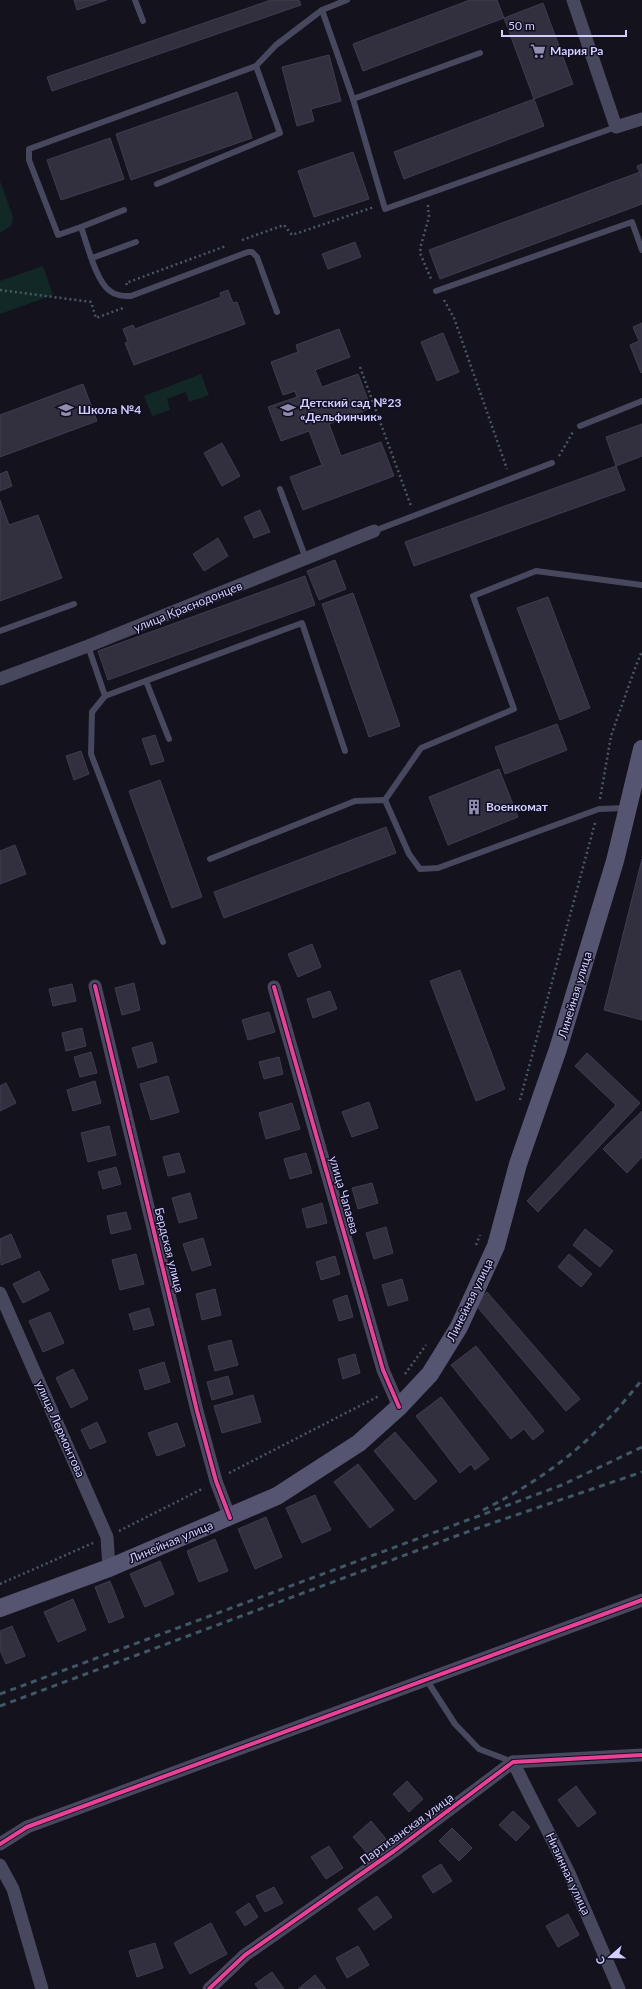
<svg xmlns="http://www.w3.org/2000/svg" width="642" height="1989" viewBox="0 0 642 1989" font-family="Lato,sans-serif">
<rect width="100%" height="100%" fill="#14121d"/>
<g fill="#112827">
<polygon points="0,181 13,217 11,226 0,233"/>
<polygon points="43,266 53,295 0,314 0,281"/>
<polygon points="201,374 209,395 189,402 186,392 167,399 170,410 152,416 144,396"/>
</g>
<g fill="#32303f" stroke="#3f3c51">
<polygon points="74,0 107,0 77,10"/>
<polygon points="271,0 299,0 301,5 52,91 47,77"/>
<polygon points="470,0 497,0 504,18 363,71 353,44"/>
<polygon points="543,3 573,84 534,99 504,18"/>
<polygon points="329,55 341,101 311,109 314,121 297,126 282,67"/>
<polygon points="237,92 252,138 131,180 116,134"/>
<polygon points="534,99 544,126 404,179 394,152"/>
<polygon points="110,138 124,179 61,200 47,160"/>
<polygon points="353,152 369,199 314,217 298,171"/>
<polygon points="642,164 642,179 637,166"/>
<polygon points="640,172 642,179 642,204 440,279 429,250"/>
<polygon points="355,242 361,257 328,269 322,254"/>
<polygon points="228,290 233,303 237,302 245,324 134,365 125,343 128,342 123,329 133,325 135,329 156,321 221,297 220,293"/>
<polygon points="642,323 642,372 641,373 630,345 639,341 633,327"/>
<polygon points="339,329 350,357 315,370 322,387 358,374 371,408 329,424 341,456 381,442 394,476 303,510 290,477 322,465 309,431 281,441 268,407 297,397 295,391 283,395 271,362 298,352 296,345"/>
<polygon points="443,333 459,372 437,381 421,342"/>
<polygon points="83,384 97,421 0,457 0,415"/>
<polygon points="642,424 642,456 616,466 606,437"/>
<polygon points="222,443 240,476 222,486 204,453"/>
<polygon points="616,466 625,490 414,566 405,542"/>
<polygon points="7,471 12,486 0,491 0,474"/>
<polygon points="0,500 9,525 38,515 62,578 0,601"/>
<polygon points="260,510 270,532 254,538 244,517"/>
<polygon points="218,538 228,556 204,571 193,554"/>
<polygon points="335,560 346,589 319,600 307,571"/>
<polygon points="305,576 315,605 108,680 98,651"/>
<polygon points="353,593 400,726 369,737 322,604"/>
<polygon points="548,597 590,708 560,720 517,608"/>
<polygon points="557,724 567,750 505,774 495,747"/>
<polygon points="155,735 164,761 151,765 142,739"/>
<polygon points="81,751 89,774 74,780 66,756"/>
<polygon points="499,769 518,817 448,845 429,797"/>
<polygon points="160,780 202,897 172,908 129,791"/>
<polygon points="386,827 396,853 224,918 214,892"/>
<polygon points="15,845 26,874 0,884 0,851"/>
<polygon points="642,859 642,1020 604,1010"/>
<polygon points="312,944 321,967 298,977 288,954"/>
<polygon points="460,970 505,1089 476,1101 430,981"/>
<polygon points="134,983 140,1010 122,1015 115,988"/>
<polygon points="72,984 76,1001 53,1006 49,989"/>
<polygon points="330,991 337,1009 313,1018 307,999"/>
<polygon points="269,1012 275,1032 248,1040 242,1020"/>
<polygon points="82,1028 86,1046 66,1051 62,1033"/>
<polygon points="152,1042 157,1062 138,1068 132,1048"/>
<polygon points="91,1052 97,1073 80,1077 74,1057"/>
<polygon points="587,1053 640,1103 538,1212 527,1201 616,1105 575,1066"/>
<polygon points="279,1057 283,1074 264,1079 259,1062"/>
<polygon points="168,1076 179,1112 151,1120 140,1084"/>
<polygon points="95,1081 101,1103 73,1111 67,1090"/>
<polygon points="6,1083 16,1103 0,1111 0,1086"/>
<polygon points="369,1102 378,1128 352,1137 342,1112"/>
<polygon points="292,1103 300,1129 266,1139 259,1113"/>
<polygon points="642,1111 642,1157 627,1173 603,1149"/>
<polygon points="109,1126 116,1155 88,1162 81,1133"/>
<polygon points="179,1153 185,1172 168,1176 163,1157"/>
<polygon points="306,1153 312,1173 290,1179 284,1159"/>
<polygon points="116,1167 121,1184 103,1189 98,1172"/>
<polygon points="372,1183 378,1203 358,1209 352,1188"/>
<polygon points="190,1193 197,1218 179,1223 172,1198"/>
<polygon points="322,1203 327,1223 307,1228 302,1209"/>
<polygon points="126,1212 131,1229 111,1234 107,1216"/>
<polygon points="386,1227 393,1253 374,1259 366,1233"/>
<polygon points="585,1229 613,1251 600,1267 573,1245"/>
<polygon points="11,1234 21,1257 1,1265 0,1239"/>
<polygon points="203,1238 211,1265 192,1271 183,1244"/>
<polygon points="136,1254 144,1284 120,1290 112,1260"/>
<polygon points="569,1254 592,1274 581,1287 558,1267"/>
<polygon points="335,1256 340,1274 321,1280 316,1262"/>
<polygon points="39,1271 49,1290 23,1303 13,1284"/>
<polygon points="402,1279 408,1300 388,1306 382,1285"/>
<polygon points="215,1289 221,1315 202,1320 196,1294"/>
<polygon points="487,1292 580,1399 566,1411 474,1303"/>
<polygon points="347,1295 353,1317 339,1321 333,1300"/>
<polygon points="149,1308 154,1325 134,1330 129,1314"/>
<polygon points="50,1312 64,1343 43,1352 29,1321"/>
<polygon points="231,1340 238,1365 215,1371 208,1346"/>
<polygon points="476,1346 544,1431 533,1440 524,1429 511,1439 451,1365"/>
<polygon points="355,1354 360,1373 343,1379 338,1359"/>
<polygon points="164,1362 170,1382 145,1390 139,1370"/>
<polygon points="73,1369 88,1399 71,1408 56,1378"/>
<polygon points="228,1376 233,1394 212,1400 207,1382"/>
<polygon points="253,1395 261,1422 222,1433 214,1406"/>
<polygon points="441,1397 489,1459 475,1470 471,1464 460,1473 416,1416"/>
<polygon points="97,1422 106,1442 90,1449 81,1430"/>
<polygon points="177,1423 185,1446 157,1456 148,1433"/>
<polygon points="395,1432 437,1481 415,1500 374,1451"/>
<polygon points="358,1464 394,1510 370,1528 334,1482"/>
<polygon points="315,1495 331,1530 302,1543 286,1508"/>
<polygon points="266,1517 282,1557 255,1569 238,1529"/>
<polygon points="215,1539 228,1571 199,1582 187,1551"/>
<polygon points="160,1561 174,1594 145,1607 130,1574"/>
<polygon points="110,1581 124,1617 109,1623 95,1587"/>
<polygon points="73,1599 86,1630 58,1642 44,1612"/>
<polygon points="12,1626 25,1656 6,1664 0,1650 0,1631"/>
<polygon points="407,1781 423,1799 409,1812 393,1794"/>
<polygon points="576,1786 596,1813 578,1827 558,1800"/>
<polygon points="513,1811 530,1827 516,1841 499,1825"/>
<polygon points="371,1821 386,1839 368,1854 353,1837"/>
<polygon points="452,1828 472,1848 459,1861 439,1841"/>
<polygon points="329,1846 343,1868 326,1879 311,1857"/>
<polygon points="441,1864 452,1881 433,1893 422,1876"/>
<polygon points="274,1887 283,1903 265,1912 256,1896"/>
<polygon points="377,1896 392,1917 374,1930 358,1909"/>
<polygon points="249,1903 258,1917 245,1926 236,1912"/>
<polygon points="568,1914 579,1935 558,1947 546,1926"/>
<polygon points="211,1923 227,1954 190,1974 174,1943"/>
<polygon points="155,1943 163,1968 137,1977 129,1951"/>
<polygon points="358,1946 369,1965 347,1978 336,1958"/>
<polygon points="272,1972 284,1989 259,1989 255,1984"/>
<polygon points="315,1975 326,1989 298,1989"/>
</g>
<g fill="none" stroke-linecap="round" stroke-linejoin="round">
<g stroke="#495864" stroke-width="2.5" stroke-dasharray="2 3" stroke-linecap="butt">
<polyline points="428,205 429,217 421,245 420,253 432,281"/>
<polyline points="242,240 284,225 292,235 374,207"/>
<polyline points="127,285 126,283 226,246"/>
<polyline points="0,290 91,302 96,318 123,308"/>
<polyline points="444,300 454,318 507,469"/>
<polyline points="360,367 411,506"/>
<polyline points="559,456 573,432"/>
<polyline points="600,799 611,736 634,671 642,651"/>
<polyline points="520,1100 595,823"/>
<polyline points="476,1245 480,1235"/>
<polyline points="405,1374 426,1345"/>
<polyline points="229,1473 379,1396"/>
<polyline points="119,1531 204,1488"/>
<polyline points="0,1584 93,1543"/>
</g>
<g stroke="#47475e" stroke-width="6">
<polyline points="135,0 143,21"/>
<polyline points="322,10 353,99 385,209 616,127"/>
<polyline points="353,99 480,53"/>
<polyline points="157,184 280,133 256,66"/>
<polyline points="81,227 124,210"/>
<polyline points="92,258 136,242"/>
<polyline points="436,291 632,222 642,250"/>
<path d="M277,312L257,257L252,252H248L131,296C123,296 116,296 110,291C96,282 87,243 81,227L58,235L29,160V149L256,66L276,45L322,10L347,0"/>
<polyline points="580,426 642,401"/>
<polyline points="280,489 306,559"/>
<polyline points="374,531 552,463"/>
<polyline points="0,631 74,604"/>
<polyline points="88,646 105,696 92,712 91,754 163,942"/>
<polyline points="146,681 169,739"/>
<polyline points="105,696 302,623 345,751"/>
<polyline points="385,800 421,748 514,709 473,596 536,571 642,585"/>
<polyline points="210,859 355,801 385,800 409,854 420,869 438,868 599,809 625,808"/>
<polyline points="426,1679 455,1724 479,1749 513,1762"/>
</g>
<g stroke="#47475e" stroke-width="13">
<polyline points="573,0 616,127 642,119"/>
<polyline points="0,679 88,646 374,531"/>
<polyline points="95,986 197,1411 216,1481 230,1518"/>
<polyline points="274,987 383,1370 399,1407"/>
<polyline points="0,1293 107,1537 109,1568"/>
<polyline points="513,1762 569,1873 619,1989"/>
<polyline points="0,1844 27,1827 642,1600"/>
<polyline points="0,1865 13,1889 42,1989"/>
<polyline points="209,1989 245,1955 394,1851 513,1762 642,1755"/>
</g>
<polyline stroke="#555471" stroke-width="18" points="0,1608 109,1568 277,1496 359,1443 399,1407 430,1374 459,1327 496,1246 518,1164 558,1049 615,861 642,749"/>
<g stroke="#405766" stroke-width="3" stroke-dasharray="6 5" stroke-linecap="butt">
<path d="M483,1510C529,1487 573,1457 608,1419C620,1407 631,1393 642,1380"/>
<polyline points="0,1694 562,1485 642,1447"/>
<polyline points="0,1706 475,1529 642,1472"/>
</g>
<g stroke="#100e22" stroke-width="6">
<g id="cycleway">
<polyline points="95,986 197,1411 216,1481 230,1518"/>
<polyline points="274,987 383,1370 399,1407"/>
<polyline points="0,1844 27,1827 642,1600"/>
<polyline points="209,1989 245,1955 394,1851 513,1762 642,1755"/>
</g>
</g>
<use href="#cycleway" stroke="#ea4096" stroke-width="4"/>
</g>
<defs>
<g id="supermarket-bare" transform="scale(1.2)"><path d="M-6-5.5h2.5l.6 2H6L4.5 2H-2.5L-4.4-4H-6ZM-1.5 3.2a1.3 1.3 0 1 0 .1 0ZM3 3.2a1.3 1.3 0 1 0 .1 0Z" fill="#908daf" stroke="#100e22" stroke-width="2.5" paint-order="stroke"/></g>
<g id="school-bare" transform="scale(1.2)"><path d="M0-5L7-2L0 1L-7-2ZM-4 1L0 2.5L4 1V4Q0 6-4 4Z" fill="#908daf" stroke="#100e22" stroke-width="2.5" paint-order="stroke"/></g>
<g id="building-bare" transform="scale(1.2)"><path d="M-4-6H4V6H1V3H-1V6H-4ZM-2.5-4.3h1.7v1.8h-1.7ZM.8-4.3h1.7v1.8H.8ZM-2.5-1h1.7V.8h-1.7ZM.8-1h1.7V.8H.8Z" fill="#908daf" stroke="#100e22" stroke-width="2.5" paint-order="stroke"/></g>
</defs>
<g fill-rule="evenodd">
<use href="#supermarket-bare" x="538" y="51"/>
<use href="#school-bare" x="66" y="410"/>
<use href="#school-bare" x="288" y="410"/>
<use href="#building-bare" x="474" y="807"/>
</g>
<g text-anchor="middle" stroke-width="3" stroke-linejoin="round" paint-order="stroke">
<g font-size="12" font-weight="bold" fill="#d2cffe" stroke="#100e22" text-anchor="start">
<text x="550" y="55">Мария Ра</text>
<text x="300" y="407">Детский сад №23<tspan x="300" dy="14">«Дельфинчик»</tspan></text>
<text x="78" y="414">Школа №4</text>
<text x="486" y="811">Военкомат</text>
</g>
<g font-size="12" fill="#d2cffe" stroke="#100e22">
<text transform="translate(188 607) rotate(-22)" y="4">улица Краснодонцев</text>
<text transform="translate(575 995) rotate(-73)" y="4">Линейная улица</text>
<text transform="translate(344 1195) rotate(74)" y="4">улица Чапаева</text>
<text transform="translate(169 1250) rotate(76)" y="4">Бердская улица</text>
<text transform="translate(470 1300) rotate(-64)" y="4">Линейная улица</text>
<text transform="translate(60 1429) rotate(66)" y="4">улица Лермонтова</text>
<text transform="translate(171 1542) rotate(-23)" y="4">Линейная улица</text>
<text transform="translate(407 1829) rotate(-36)" y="4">Партизанская улица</text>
<text transform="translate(568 1874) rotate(65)" y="4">Низинная улица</text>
</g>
</g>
<g transform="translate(610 1957) rotate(250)" stroke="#100e22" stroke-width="3" paint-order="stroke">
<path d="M0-3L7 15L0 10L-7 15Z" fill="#d2cffe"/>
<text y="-6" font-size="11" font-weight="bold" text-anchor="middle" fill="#d2cffe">С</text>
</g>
<path d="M502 30v6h124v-6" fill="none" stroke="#d2cffe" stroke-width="2"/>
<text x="508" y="30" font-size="12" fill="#d2cffe" stroke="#100e22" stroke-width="3" paint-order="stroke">50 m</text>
</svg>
